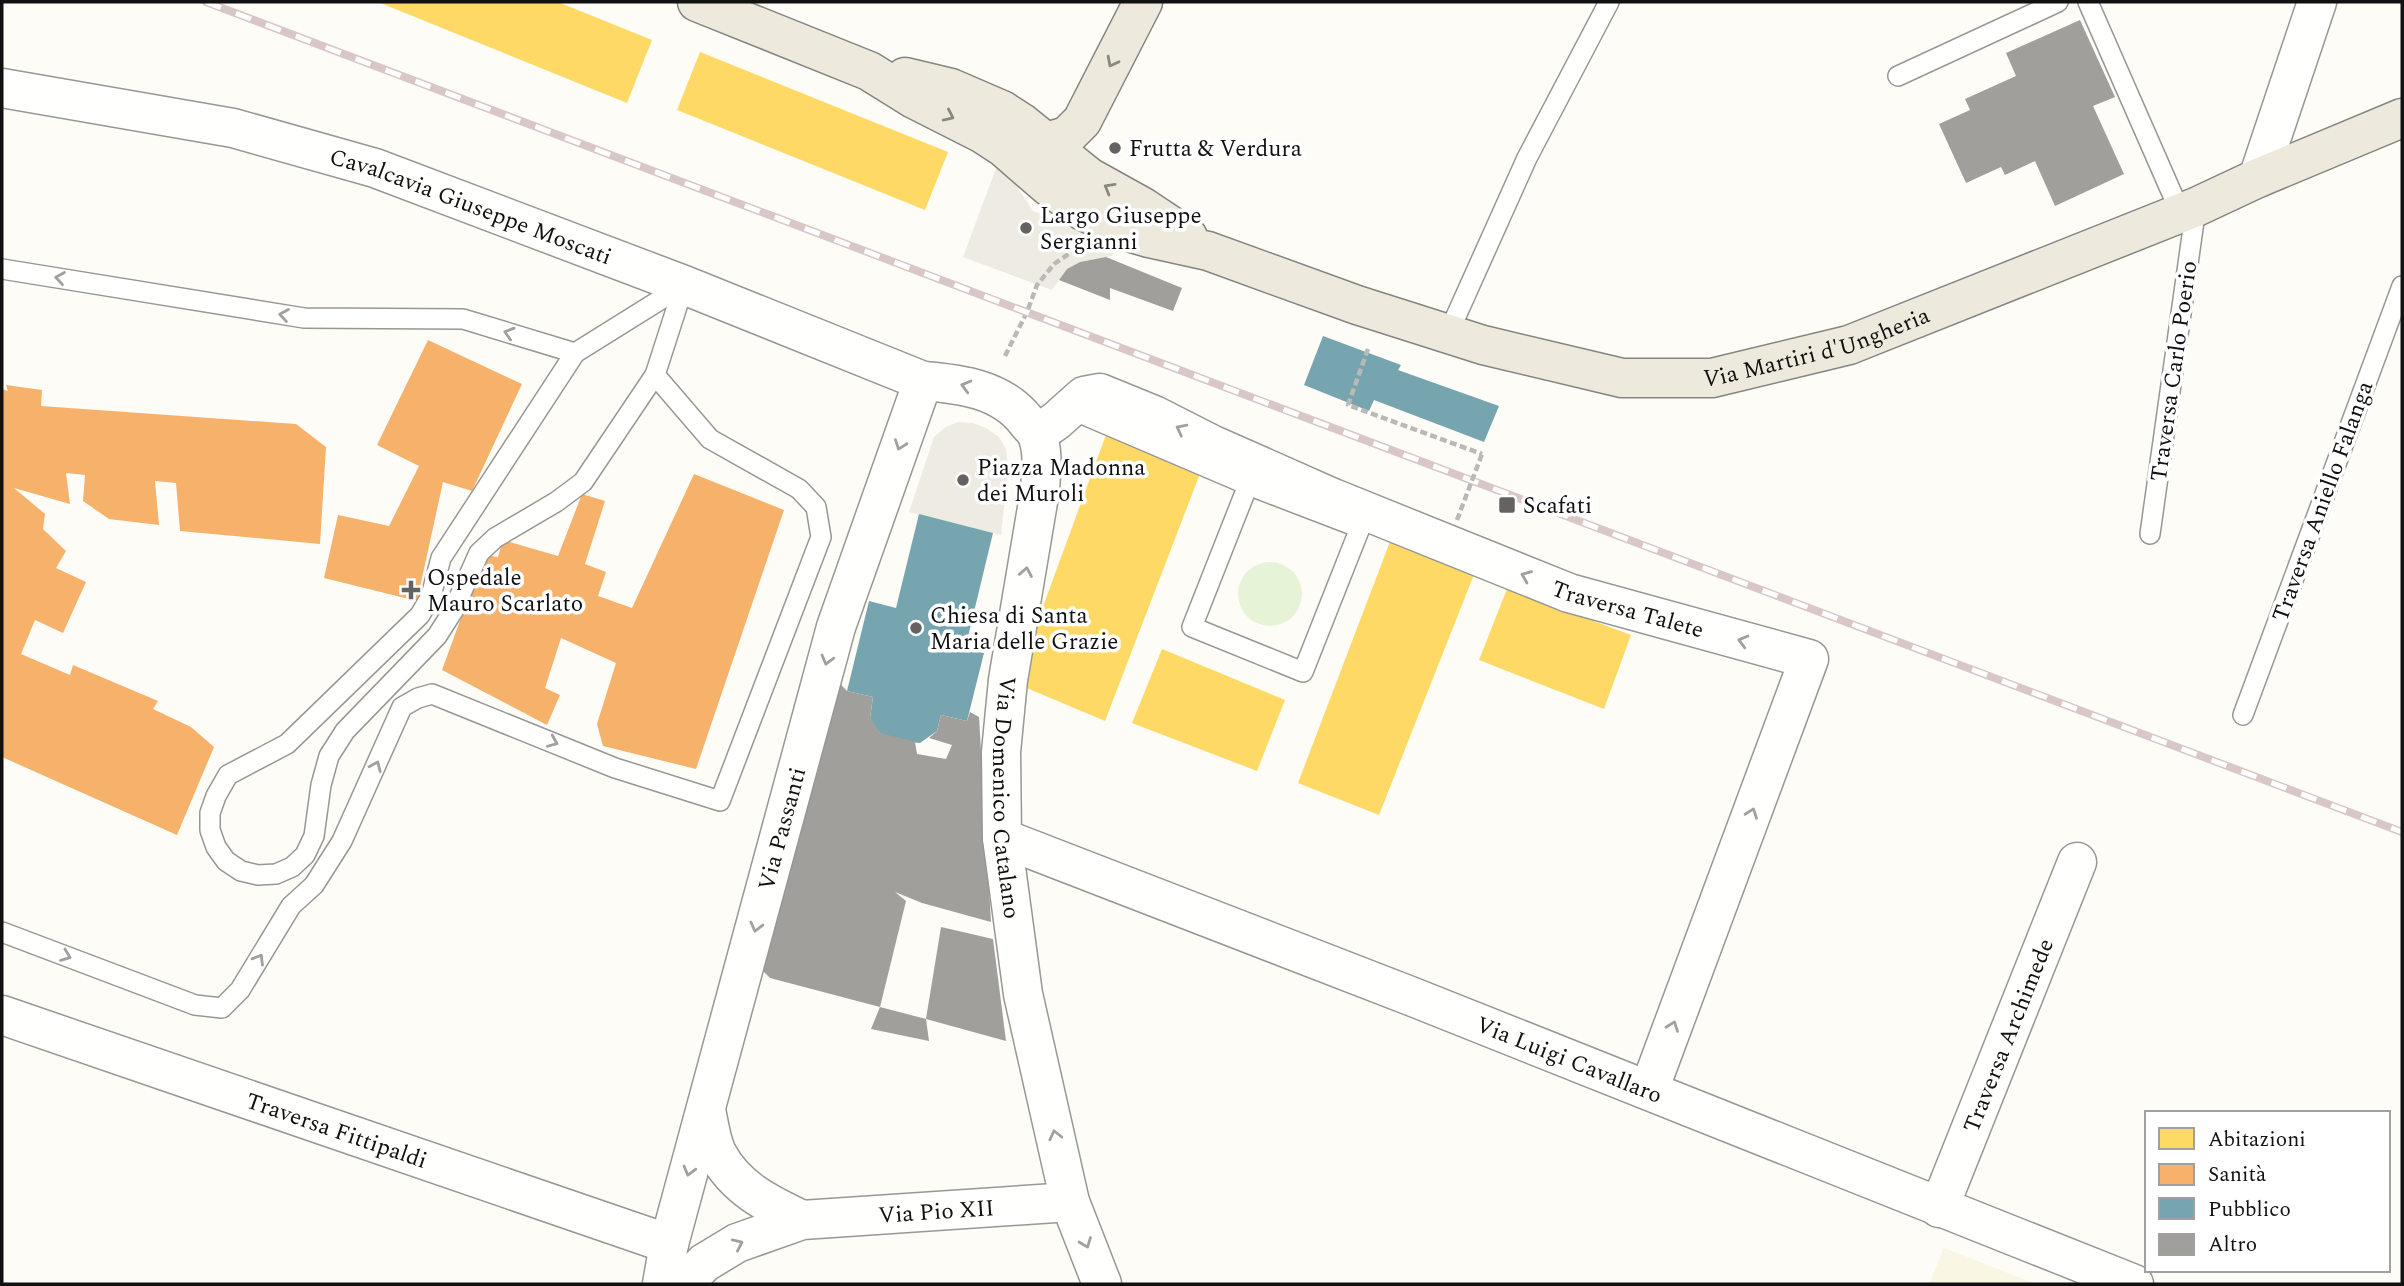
<svg xmlns="http://www.w3.org/2000/svg" width="2404" height="1286" viewBox="0 0 2404 1286" font-family="Spectral,serif">
<rect width="100%" height="100%" fill="#fdfcf7"/>
<polygon fill="#f9f7e4" points="1944,1248 2036,1284 1929,1284"/>
<circle fill="#e7f3d7" cx="1270" cy="594" r="32"/>
<g fill="#edebe2">
<polygon points="998,163 1006,170 1033,211 1118,244 1112,256 1080,262 1067,269 1052,290 963,257"/>
<polygon points="958,422 973,423 986,428 999,437 1006,449 1008,469 1001,535 909,512 934,437 946,427"/>
</g>
<g fill="#ffd966">
<polygon points="378,2 558,2 652,40 627,103"/>
<polygon points="700,52 948,152 925,210 677,110"/>
<polygon points="1107,432 1201,471 1105,721 1015,683"/>
<polygon points="1391,539 1475,572 1379,815 1298,783"/>
<polygon points="1507,589 1631,635 1604,709 1479,660"/>
<polygon points="1162,649 1285,700 1257,771 1132,723"/>
</g>
<g fill="#f6b26b">
<polygon points="428,340 522,384 472,491 443,482 417,601 324,578 338,515 389,526 419,466 377,445"/>
<polygon points="6,385 42,390 41,406 296,424 326,447 320,544 180,531 176,483 155,481 159,525 109,519 83,501 85,475 66,473 70,504 14,488 45,514 43,529 66,551 56,568 86,582 63,633 35,620 21,654 70,675 73,665 158,701 153,709 191,727 214,747 177,835 2,757 2,389 8,391"/>
<polygon points="694,474 784,510 696,769 603,746 597,724 616,663 561,638 545,688 560,695 547,725 442,670 484,555 498,557 503,540 558,556 582,494 605,501 585,564 606,572 598,596 632,608"/>
</g>
<g fill="#76a5af">
<polygon points="1323,336 1401,365 1398,370 1499,406 1484,442 1374,400 1369,411 1304,385"/>
<polygon points="919,514 993,533 965,649 984,653 967,721 941,715 937,731 920,743 889,740 880,733 873,726 870,718 873,697 847,691 869,601 896,608"/>
</g>
<g fill="#a19f9c">
<polygon points="2080,20 2115,97 2093,106 2124,174 2055,206 2035,161 2005,175 2001,167 1966,183 1939,124 1970,110 1965,99 2016,76 2006,53"/>
<polygon points="1106,257 1182,288 1173,311 1110,288 1110,300 1059,280 1067,269 1080,262"/>
<polygon points="832,675 847,691 873,697 870,718 880,733 915,742 917,754 946,759 952,745 929,738 937,731 941,715 967,721 970,712 979,717 991,922 922,903 895,892 906,901 880,1007 926,1019 929,1041 871,1029 880,1007 770,978 756,964"/>
<polygon points="941,927 993,939 1006,1041 926,1019"/>
</g>
<g fill="none" stroke-linecap="round" stroke-linejoin="round">
<g stroke="#979795" stroke-width="22">
<g id="service">
<polyline points="2088,2 2181,214"/>
<polyline points="1898,76 2058,2"/>
<polyline points="2,269 304,318 463,319 575,353"/>
<polygon points="684,285 655,375 583,482 556,502 495,538 479,553 453,611 437,636 345,731 329,756 321,785 314,836 305,855 292,867 276,874 258,875 241,871 226,861 216,847 210,830 210,813 216,796 228,775 287,744 420,615 431,596 441,558 575,353"/>
<polyline points="1448,334 1527,158 1609,2"/>
<polyline points="1070,409 1248,485 1360,528 1303,672 1192,627 1248,485"/>
<polyline points="2150,534 2196,207"/>
<polyline points="2243,715 2402,286"/>
<polyline points="2,932 195,1005 222,1008 240,990 291,906 314,885 342,841 402,707 418,698 432,694 615,768 720,801 821,537 816,507 799,489 710,439 655,375"/>
</g>
</g>
<g stroke="#979795" stroke-width="41">
<g id="minor">
<polyline points="2258,178 2317,2"/>
<path id="s1" d="M1037,434L1056,421L1084,396L1100,393L1154,415L1211,444L1333,498L1569,593L1809,659L1649,1090"/>
<path id="s2" d="M2,1015L669,1244"/>
<path id="s3" d="M1939,1208L2077,862"/>
</g>
</g>
<g stroke="#979795" stroke-width="41">
<g id="tertiary">
<path id="s4" d="M2,88L233,128L375,168L684,285L923,381C961,384 1002,389 1027,422C1030,426 1035,430 1037,435C1044,452 1041,472 1040,490L1008,680L1001,752L1002,838L1023,994L1070,1202L1102,1284"/>
<path id="s5" d="M1002,838L1413,997L2134,1284"/>
<path d="M706,1110C709,1123 711,1141 717,1153C735,1188 768,1204 802,1220"/>
<path id="s6" d="M662,1284L669,1244L836,627L923,381"/>
<path id="s7" d="M684,1284L704,1263L737,1243L802,1220L1070,1202"/>
</g>
</g>
<g stroke="#858482" stroke-width="41">
<g id="primary">
<path id="s8" d="M697,2L869,71L914,99L983,134L1003,147L1048,186L1083,211L1132,233L1149,238L1208,251L1357,305L1483,345L1622,378H1712L1849,345L2196,207L2258,178L2402,118"/>
<polyline points="905,77 951,88 1002,110 1022,123 1089,177 1143,207 1188,237"/>
<polyline points="1046,142 1067,136 1082,121 1143,2"/>
</g>
</g>
<g stroke="#b9b9b8" stroke-width="4.5" stroke-dasharray="7 3.5" stroke-linecap="butt">
<polyline points="1368,349 1348,405 1482,454"/>
<polyline points="1005,356 1027,312 1037,285 1054,264 1073,251"/>
</g>
<use href="#service" stroke="#fffffe" stroke-width="19"/>
<use href="#minor" stroke="#fffffe" stroke-width="38"/>
<use href="#tertiary" stroke="#fffffe" stroke-width="38"/>
<use href="#primary" stroke="#ede9dc" stroke-width="38"/>
<g stroke="#d9c6c7" stroke-width="8">
<polyline id="rail" points="206,2 2402,832"/>
</g>
<use href="#rail" stroke="#fff" stroke-width="5" stroke-dasharray="16" stroke-linecap="butt"/>
<polyline stroke="#b9b9b8" stroke-width="4.5" stroke-dasharray="7 3.5" stroke-linecap="butt" points="1457,520 1482,454"/>
</g>
<defs><path id="oneway-chevron" d="M-2-3.5L2.5 0L-2 3.5" fill="none" stroke-width="1.6" stroke-linecap="round" stroke-linejoin="round" transform="scale(1.75)"/></defs>
<g stroke="#8a8881">
<use href="#oneway-chevron" transform="translate(1112 62) rotate(117)"/>
<use href="#oneway-chevron" transform="translate(949 116) rotate(25)"/>
<use href="#oneway-chevron" transform="translate(1109 188) rotate(-150)"/>
</g>
<g stroke="#a0a09f">
<use href="#oneway-chevron" transform="translate(60 278) rotate(-171)"/>
<use href="#oneway-chevron" transform="translate(284 315) rotate(-171)"/>
<use href="#oneway-chevron" transform="translate(509 333) rotate(-163)"/>
<use href="#oneway-chevron" transform="translate(966 386) rotate(-165)"/>
<use href="#oneway-chevron" transform="translate(1181 429) rotate(-153)"/>
<use href="#oneway-chevron" transform="translate(900 445) rotate(110)"/>
<use href="#oneway-chevron" transform="translate(1026 572) rotate(-80)"/>
<use href="#oneway-chevron" transform="translate(1526 576) rotate(-158)"/>
<use href="#oneway-chevron" transform="translate(1743 641) rotate(-165)"/>
<use href="#oneway-chevron" transform="translate(827 660) rotate(105)"/>
<use href="#oneway-chevron" transform="translate(553 742) rotate(23)"/>
<use href="#oneway-chevron" transform="translate(376 766) rotate(-66)"/>
<use href="#oneway-chevron" transform="translate(1752 813) rotate(-70)"/>
<use href="#oneway-chevron" transform="translate(756 927) rotate(104)"/>
<use href="#oneway-chevron" transform="translate(66 956) rotate(21)"/>
<use href="#oneway-chevron" transform="translate(259 959) rotate(-59)"/>
<use href="#oneway-chevron" transform="translate(1673 1026) rotate(-70)"/>
<use href="#oneway-chevron" transform="translate(1055 1135) rotate(-103)"/>
<use href="#oneway-chevron" transform="translate(689 1171) rotate(105)"/>
<use href="#oneway-chevron" transform="translate(1086 1243) rotate(69)"/>
<use href="#oneway-chevron" transform="translate(738 1244) rotate(-25)"/>
</g>
<g fill="#646362" stroke="#fff" stroke-width="2.5">
<circle cx="1115" cy="148" r="7"/>
<circle cx="1026" cy="228" r="7"/>
<circle cx="963" cy="480" r="7"/>
<rect x="1498" y="496" width="18" height="18" rx="3.5"/>
<path d="M407.5 579.5h7v7h7v7h-7v7h-7v-7h-7v-7h7z"/>
<circle cx="916" cy="628" r="7"/>
</g>
<g text-anchor="middle" stroke-width="7" stroke-linejoin="round" paint-order="stroke">
<g font-size="23" fill="#111" stroke="#fff" text-anchor="start">
<text x="1129" y="156">Frutta &amp; Verdura</text>
<text x="1040" y="223">Largo Giuseppe<tspan x="1040" dy="26">Sergianni</tspan></text>
<text x="977" y="475">Piazza Madonna<tspan x="977" dy="26">dei Muroli</tspan></text>
<text x="1523" y="513">Scafati</text>
<text x="427" y="585">Ospedale<tspan x="427" dy="26">Mauro Scarlato</tspan></text>
<text x="930" y="623">Chiesa di Santa<tspan x="930" dy="26">Maria delle Grazie</tspan></text>
</g>
<g font-size="23" fill="#111" stroke="#fff">
<text dy="8" stroke="none"><textPath href="#s4" startOffset="485">Cavalcavia Giuseppe Moscati</textPath></text>
<text dy="8" stroke="none"><textPath href="#s8" startOffset="1206">Via Martiri d'Ungheria</textPath></text>
<text transform="translate(2173 371) rotate(-82)" y="8">Traversa Carlo Poerio</text>
<text transform="translate(2322 501) rotate(-70)" y="8">Traversa Aniello Falanga</text>
<text dy="8" stroke="none"><textPath href="#s1" startOffset="648">Traversa Talete</textPath></text>
<text dy="8" stroke="none"><textPath href="#s4" startOffset="1468">Via Domenico Catalano</textPath></text>
<text dy="8" stroke="none"><textPath href="#s6" startOffset="471">Via Passanti</textPath></text>
<text dy="8" stroke="none"><textPath href="#s3" startOffset="186">Traversa Archimede</textPath></text>
<text dy="8" stroke="none"><textPath href="#s5" startOffset="609">Via Luigi Cavallaro</textPath></text>
<text dy="8" stroke="none"><textPath href="#s2" startOffset="354">Traversa Fittipaldi</textPath></text>
<text dy="8" stroke="none"><textPath href="#s7" startOffset="271">Via Pio XII</textPath></text>
</g>
</g>
<rect width="2404" height="1286" fill="none" stroke="#111111" stroke-width="7"/>
<rect x="2145" y="1111" width="245" height="161" fill="#ffffff" stroke="#a0a0a0" stroke-width="2"/>
<rect x="2159" y="1128" width="35" height="21" fill="#ffd966" stroke="#a0a0a0" stroke-width="2"/>
<text x="2208" y="1146" font-size="21" fill="#111111">Abitazioni</text>
<rect x="2159" y="1164" width="35" height="21" fill="#f6b26b" stroke="#a0a0a0" stroke-width="2"/>
<text x="2208" y="1181" font-size="21" fill="#111111">Sanità</text>
<rect x="2159" y="1198" width="35" height="21" fill="#76a5af" stroke="#a0a0a0" stroke-width="2"/>
<text x="2208" y="1216" font-size="21" fill="#111111">Pubblico</text>
<rect x="2159" y="1234" width="35" height="21" fill="#a19f9c" stroke="#a0a0a0" stroke-width="2"/>
<text x="2208" y="1251" font-size="21" fill="#111111">Altro</text>
</svg>
